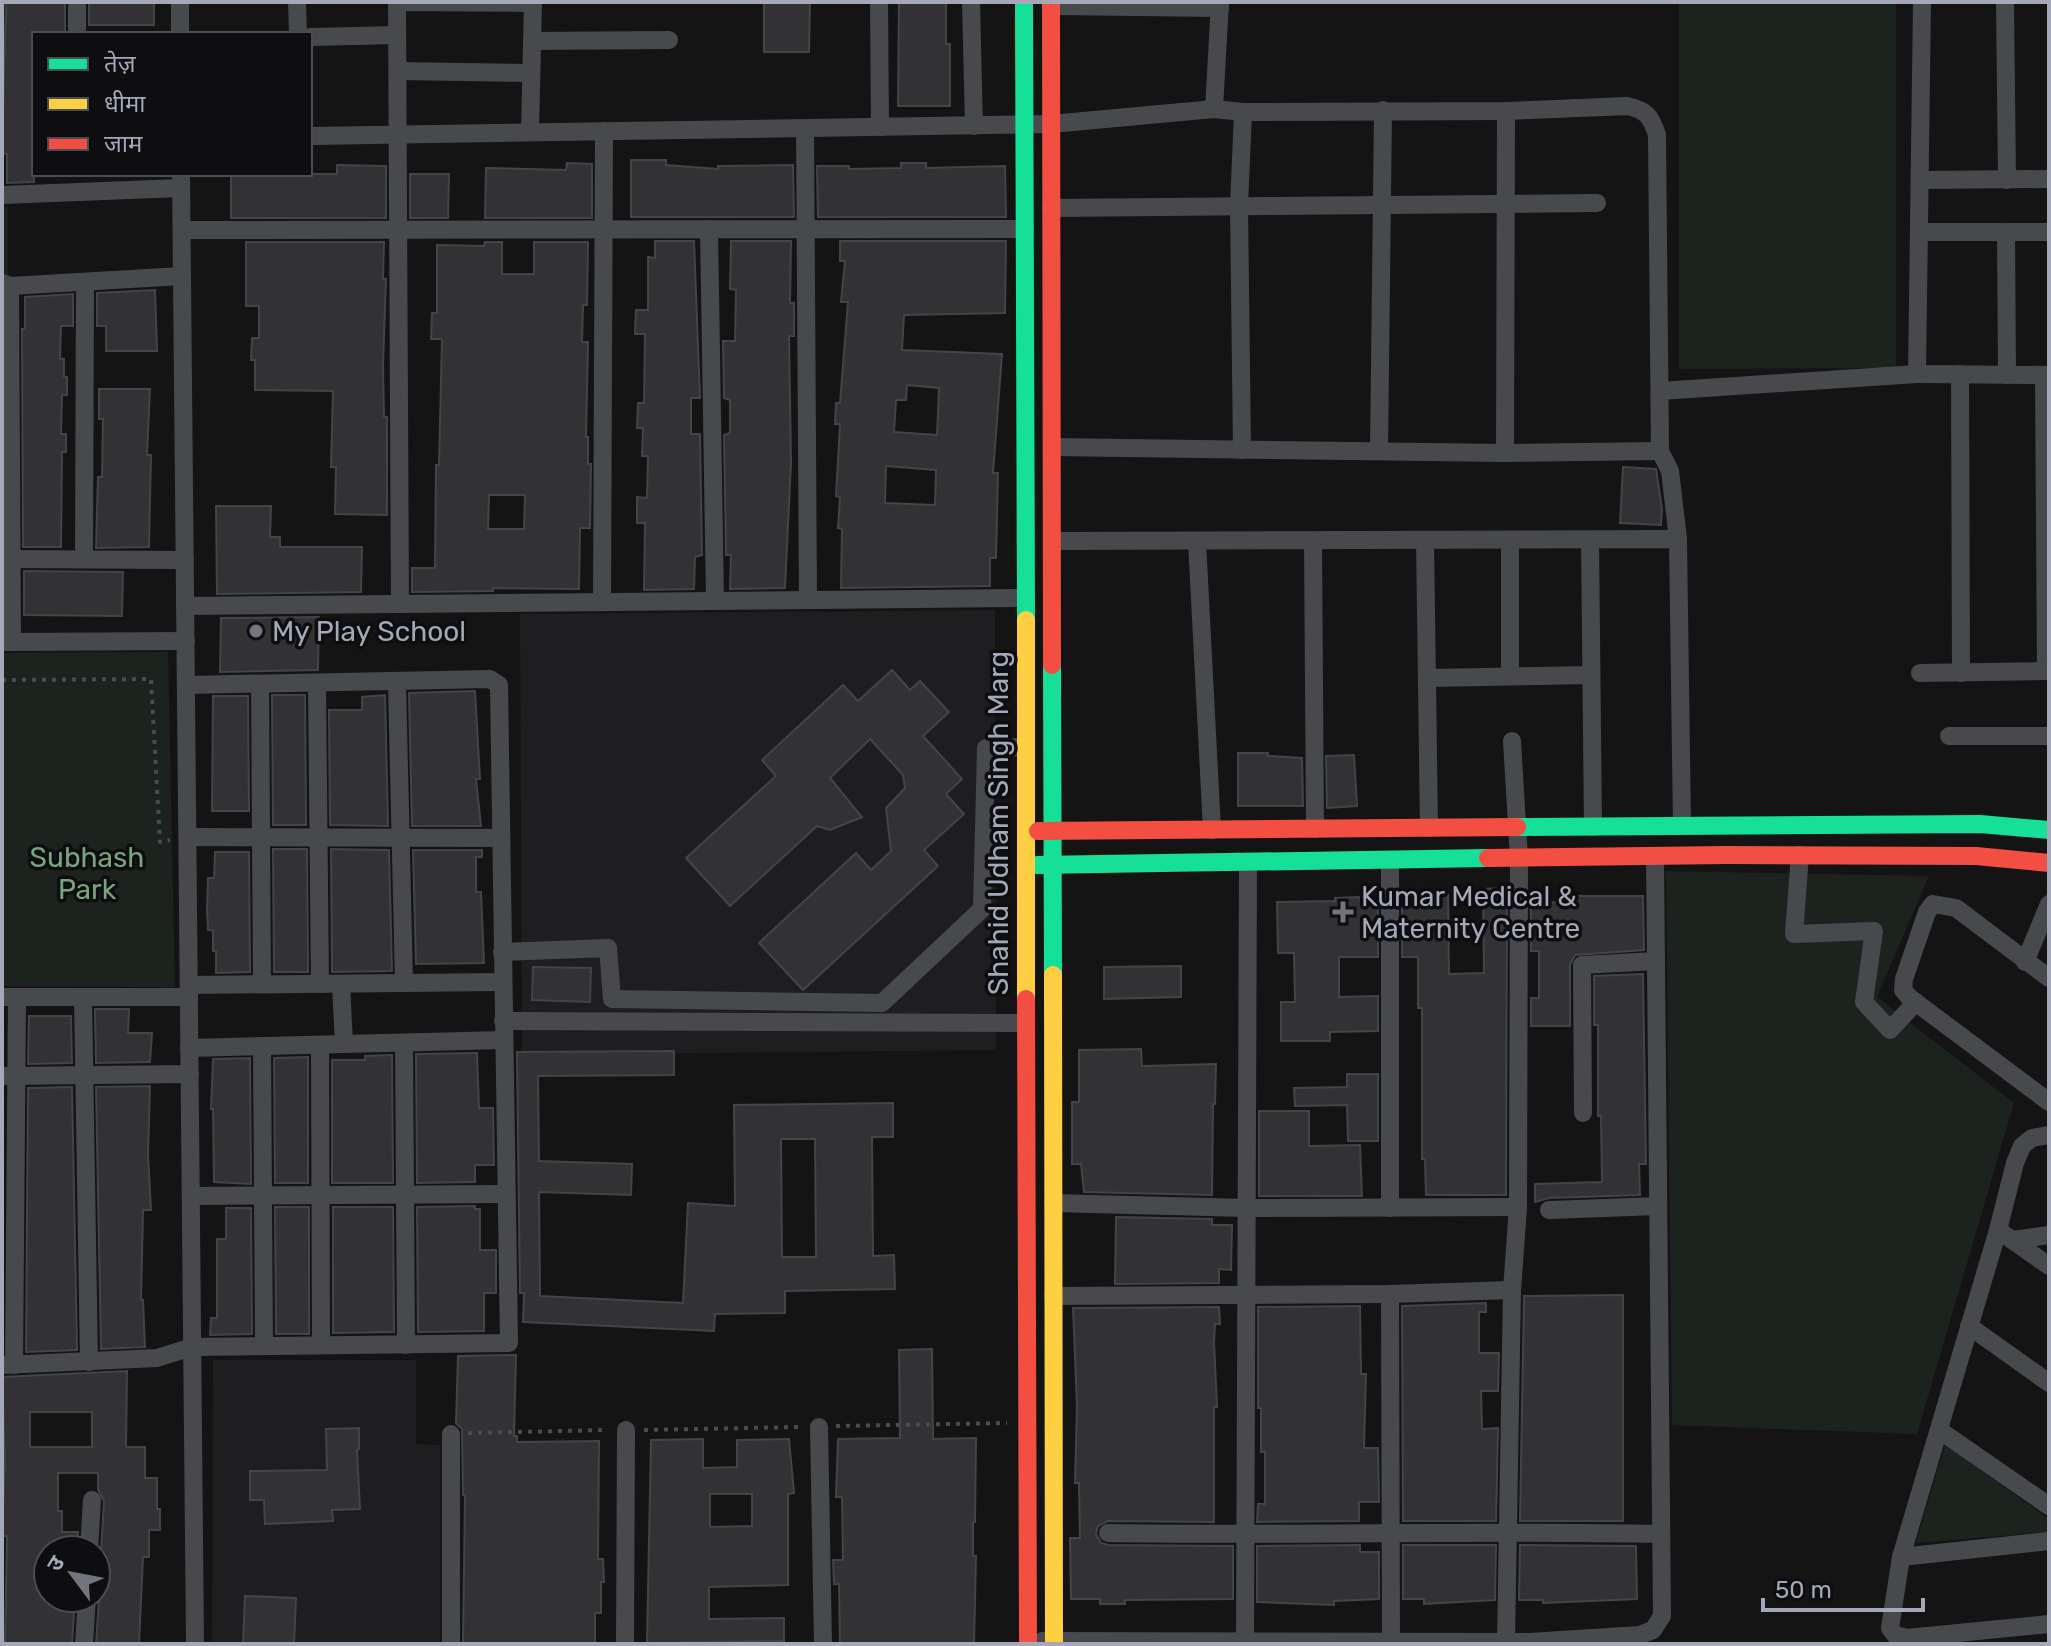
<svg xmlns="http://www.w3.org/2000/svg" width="2051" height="1646" viewBox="0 0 2051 1646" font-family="Rubik,'Noto Sans Devanagari',sans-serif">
<rect width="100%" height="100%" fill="#141414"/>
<g fill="#1e1e20">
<polygon points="995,610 996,1050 522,1055 520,614"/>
<polygon points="213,1360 416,1360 416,1444 440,1445 440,1644 212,1644"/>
</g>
<g fill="#1c231e">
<polygon points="1679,2 1896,2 1896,368 1679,369"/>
<rect x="2" y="207" width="6" height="72"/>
<polygon points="168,652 175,987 2,986 2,653"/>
<polygon points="1666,871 1929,876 1877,997 2014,1103 1917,1434 1672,1425"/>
<polygon points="1945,1445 2049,1519 2049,1532 1916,1543"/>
</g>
<g fill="#323234" stroke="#424448" stroke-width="2" fill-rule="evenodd">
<polygon points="6,2 65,2 65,34 34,34 34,182 7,183 7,154 2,154"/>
<rect x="89" y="2" width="65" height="23"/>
<polygon points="764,2 810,2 809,52 764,52"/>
<polygon points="899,2 946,2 946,44 950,44 950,106 898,106"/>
<polygon points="631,160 666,160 666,165 718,169 718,166 793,165 794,217 631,217"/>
<polygon points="567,163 592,164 592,218 485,218 486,168 566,170"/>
<polygon points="901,163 926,163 926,168 1005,166 1006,217 818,217 817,166 849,166 849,169 901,168"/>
<polygon points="337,165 386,166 386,218 231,218 231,174 337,174"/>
<polygon points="410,174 449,174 448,218 410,218"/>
<polygon points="655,241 694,241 700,398 691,398 691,434 700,434 702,555 695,557 694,589 644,590 645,523 637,523 637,497 647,498 648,456 642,456 643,428 637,428 638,403 644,403 645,334 635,334 636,310 648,310 648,257 655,258"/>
<polygon points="731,241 791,241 790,303 794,303 794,336 789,336 791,463 785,588 730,589 731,555 726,555 724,435 730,433 730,400 724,398 723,341 735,341 736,290 730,289"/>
<path d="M840,241H1006L1005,313L904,315L902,350L1002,354L993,473H998L996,558H990V586L841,588L842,529L838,528L840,497L836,496L840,424H835L836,403H840L848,302H841L845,261H840ZM907,385L939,388L937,435L894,432L896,400H906ZM886,466L936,470L935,505L885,503Z"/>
<polygon points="246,242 384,242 383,279 386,279 383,364 384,417 387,417 387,515 335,514 336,467 331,467 333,391 255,390 255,360 251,360 252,338 259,338 259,306 246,306"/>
<path d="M485,242H502V274H534V242H588L587,305H583L582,342H588L586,437H588V464H591L590,528H580L579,589L493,588V591L412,592V568H435L436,465H439L442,339H431L432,313H437V245L484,246ZM489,495H525L524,529H488Z"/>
<polygon points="155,290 157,351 106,351 106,326 97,326 97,293"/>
<polygon points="73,294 73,326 61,326 60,359 64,359 64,377 67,377 67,395 62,395 61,434 66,434 66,452 62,452 61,547 23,547 22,329 25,329 25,297"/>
<polygon points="99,389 150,389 147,455 151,455 149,547 96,548 98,477 102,477 103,419 99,419"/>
<polygon points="1623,467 1656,469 1662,509 1661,525 1620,523"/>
<polygon points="216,506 271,506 270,537 280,537 280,547 362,547 361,592 217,594"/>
<polygon points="24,571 123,572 122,616 24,615"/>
<polygon points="319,617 318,670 220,672 221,618"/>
<polygon points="892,670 910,690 920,681 949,712 923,736 962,779 946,794 964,814 924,850 938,866 803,990 759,943 856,853 871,870 891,851 886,808 905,788 903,775 870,739 830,778 862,817 830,830 817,826 730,906 686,858 776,776 762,760 843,685 858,701"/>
<polygon points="475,691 480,779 476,779 481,826 412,826 409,693"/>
<polygon points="272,695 305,695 306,825 273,825"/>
<polygon points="385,695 388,826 330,825 329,710 362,710 362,697"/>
<polygon points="213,696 248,696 249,811 212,811"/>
<polygon points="1238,753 1268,753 1268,756 1302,758 1303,806 1238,806"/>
<polygon points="1354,755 1357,806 1327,808 1326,756"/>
<polygon points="273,849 307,849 308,972 274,972"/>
<polygon points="331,849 389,850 392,971 332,972"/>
<polygon points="413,850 482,850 482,857 476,857 476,892 481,892 484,963 416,964"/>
<polygon points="215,852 249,852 250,972 216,973 216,951 213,951 213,930 208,930 207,910 208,878 214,878"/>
<polygon points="1507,888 1506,1195 1426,1195 1425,1159 1422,1159 1422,1008 1418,1008 1418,957 1402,957 1402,899 1410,899 1410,895 1448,895 1449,974 1484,973 1483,889"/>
<polygon points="1569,896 1643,896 1644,950 1575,955 1570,965 1570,1026 1531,1026 1531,998 1539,998 1539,951 1531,951 1531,903 1569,902"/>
<polygon points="1360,897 1360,900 1378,899 1378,957 1339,957 1339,997 1378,996 1378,1031 1330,1032 1330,1041 1281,1041 1281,1002 1295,1002 1294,953 1278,953 1277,902 1335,901 1335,898"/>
<polygon points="1181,966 1181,997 1104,999 1104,967"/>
<polygon points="533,967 591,968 590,1002 532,1000"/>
<polygon points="1643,974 1646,1164 1639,1164 1640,1195 1549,1198 1535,1202 1535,1184 1602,1182 1601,1116 1598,1116 1598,1025 1594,1025 1594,976"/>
<polygon points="95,1009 129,1009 128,1033 152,1033 150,1062 96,1063"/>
<polygon points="29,1016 71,1016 72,1063 28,1064"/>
<polygon points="1141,1049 1142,1066 1216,1064 1215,1104 1213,1104 1212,1195 1084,1192 1081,1164 1072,1164 1072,1102 1079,1102 1079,1050"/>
<path d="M674,1051V1075L538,1076L539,1161L632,1164L631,1195L539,1192L540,1296L683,1303L688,1203L735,1206L734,1105L893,1103V1137H872L873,1256L894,1255L895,1289L785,1291V1313L715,1314L714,1331L523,1322L524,1293H520L517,1052ZM781,1139H815L816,1257H782Z"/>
<polygon points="477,1053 479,1108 493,1108 494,1165 475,1165 475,1182 417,1183 416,1054"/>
<polygon points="392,1055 393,1183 332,1183 332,1060 365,1060 365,1056"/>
<polygon points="308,1057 308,1183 275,1183 274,1058"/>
<polygon points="250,1058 251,1184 214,1182 213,1109 211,1109 213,1059"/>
<polygon points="1347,1074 1378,1074 1378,1141 1348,1141 1347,1105 1295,1106 1294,1088 1347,1087"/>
<polygon points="150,1086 148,1154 151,1210 143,1210 141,1300 143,1300 145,1347 101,1349 96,1087"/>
<polygon points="72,1087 77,1350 26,1352 28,1088"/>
<polygon points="1259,1111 1309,1111 1309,1146 1360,1145 1362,1196 1259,1196"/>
<polygon points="475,1206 475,1209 480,1209 480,1250 496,1250 496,1293 484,1293 484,1331 418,1332 417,1207"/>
<polygon points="275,1207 309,1207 309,1334 276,1334"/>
<polygon points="333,1207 393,1207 394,1332 333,1333"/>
<polygon points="226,1208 251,1208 252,1334 210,1335 211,1318 217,1318 217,1239 226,1239"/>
<polygon points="1116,1217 1212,1219 1212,1225 1232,1225 1231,1270 1219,1269 1219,1283 1115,1284"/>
<polygon points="1623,1295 1623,1521 1520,1521 1524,1296"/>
<polygon points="1486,1303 1486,1312 1479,1312 1479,1353 1499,1353 1498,1391 1481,1391 1482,1429 1498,1428 1496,1521 1403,1521 1402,1306"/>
<polygon points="1360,1306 1361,1374 1366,1374 1364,1448 1378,1448 1379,1502 1359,1502 1359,1521 1257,1522 1258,1504 1265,1504 1265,1452 1261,1452 1261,1408 1258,1408 1258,1307"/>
<polygon points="1219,1307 1220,1324 1215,1324 1214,1342 1217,1407 1214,1407 1214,1522 1108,1521 1098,1526 1096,1534 1101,1543 1108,1545 1233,1546 1233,1599 1125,1600 1125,1604 1100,1604 1100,1599 1071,1599 1070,1538 1080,1538 1079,1483 1075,1483 1077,1406 1073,1308"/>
<polygon points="932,1349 933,1439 976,1438 975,1522 973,1522 973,1556 976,1556 974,1644 840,1644 839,1584 834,1584 833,1560 843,1560 842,1497 836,1497 838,1439 900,1438 899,1350"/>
<polygon points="516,1355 514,1436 517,1436 517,1442 599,1441 598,1559 603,1559 604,1582 601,1582 601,1613 595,1613 595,1644 463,1644 465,1495 463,1495 462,1429 456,1423 458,1356"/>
<path d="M127,1371L126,1447H145V1478H157V1509H160V1530H149V1557H143L139,1644H96L99,1599L96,1591V1559L101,1551L104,1501L98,1490V1473H58V1511H62V1532H78L77,1550H48V1598H75L72,1644H5L7,1536H2L5,1459L2,1377ZM30,1412H92V1447H30Z"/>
<polygon points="359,1428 359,1449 357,1450 360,1509 332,1510 333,1521 265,1524 264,1500 250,1500 250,1471 327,1470 326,1429"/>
<path d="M703,1439V1468L737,1467V1440L789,1439L794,1493L788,1494V1585L709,1587V1619L784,1618V1641L647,1643L651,1440ZM710,1494H752V1526L710,1527Z"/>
<polygon points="1360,1545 1360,1552 1379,1552 1379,1599 1334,1601 1334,1605 1257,1602 1257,1546"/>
<polygon points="1403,1545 1496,1545 1495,1600 1424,1604 1424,1599 1403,1599"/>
<polygon points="1520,1545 1636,1546 1637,1599 1543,1603 1543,1600 1519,1600"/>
<polygon points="245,1596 296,1598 294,1644 243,1644"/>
</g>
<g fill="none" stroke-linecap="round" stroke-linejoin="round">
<g stroke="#4a4a4f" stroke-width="4" stroke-dasharray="4 6" stroke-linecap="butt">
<polyline points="2,680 151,679 160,842 170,840"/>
<polyline points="836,1426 1007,1423"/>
<polyline points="644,1430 799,1427"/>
<polyline points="468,1433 607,1430"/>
</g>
<g stroke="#48494d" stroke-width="18">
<polyline points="180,2 180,34"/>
<polyline points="297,2 298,34"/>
<polyline points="879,2 880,127"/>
<polyline points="971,2 974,126"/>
<polyline points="1922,2 1917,374 2049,375"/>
<polyline points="2005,2 2007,180"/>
<polyline points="1051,6 1220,8"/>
<polyline points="77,34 77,2"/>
<polyline points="310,37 397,35"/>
<polyline points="532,41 669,40"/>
<polyline points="398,71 531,73"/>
<polyline points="1214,109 1220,2"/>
<polyline points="805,128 808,600"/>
<polyline points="530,132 533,2"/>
<path d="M310,136L1051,124L1214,109L1243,112L1506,111L1627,106C1646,110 1651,116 1657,135L1660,451L1670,471L1678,539"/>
<polyline points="181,174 195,1644"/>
<polyline points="1920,180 2049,179"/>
<polyline points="2,195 181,188"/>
<polyline points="1051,208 1597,203"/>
<polyline points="709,229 715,601"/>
<polyline points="182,230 1025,229"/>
<polyline points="1919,232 2049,232"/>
<polyline points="2006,232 2007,375"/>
<polyline points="2,283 10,286 182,276"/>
<polyline points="10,286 12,642"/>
<polyline points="1960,374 1961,673"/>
<polyline points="2044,375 2046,671"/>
<polyline points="1660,391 1917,374"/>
<polyline points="1052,447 1505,453 1660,451"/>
<polyline points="1242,450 1239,206 1243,112"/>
<polyline points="1379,451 1383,110"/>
<polyline points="1505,453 1506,111"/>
<polyline points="1425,540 1429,828"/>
<polyline points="1510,540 1510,676"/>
<polyline points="1590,540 1593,827"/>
<polyline points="1052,541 1678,539 1682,826"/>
<polyline points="1197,541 1212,830"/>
<polyline points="1313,541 1315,829"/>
<polyline points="2,559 185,560"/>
<polyline points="84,559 85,282"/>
<polyline points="602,602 604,131"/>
<polyline points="400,604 397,2 533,3"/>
<polyline points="185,606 1026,598"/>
<polyline points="2,642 186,641"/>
<polyline points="1920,673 2049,671"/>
<polyline points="1427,678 1591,675"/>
<polyline points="397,683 404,983"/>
<polyline points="260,684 262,984"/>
<polyline points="317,684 320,984"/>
<polyline points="1949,736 2049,736"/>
<polyline points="188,837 501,838"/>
<polyline points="1800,855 1794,934 1874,931 1864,1002 1890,1030 1916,1002"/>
<polyline points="1390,860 1390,1208"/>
<polyline points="502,952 608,948 612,999 882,1003 982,909 986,748 1026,747"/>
<polyline points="2025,962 2049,904"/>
<polyline points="2049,978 1956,908 1933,904 1927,912 1904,979 1903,990 1910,998 2049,1102"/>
<polyline points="341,984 344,1044"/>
<polyline points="189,985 503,982"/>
<polyline points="2,997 189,997"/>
<polyline points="83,997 89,1362"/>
<polyline points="503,1021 1026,1023"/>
<polyline points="404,1043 406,1345"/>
<polyline points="320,1045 321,1345"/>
<polyline points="262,1046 264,1346"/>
<polyline points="189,1048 504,1040"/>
<polyline points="2,1076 190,1074"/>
<polyline points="1583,1113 1582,965 1656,961"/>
<polyline points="2049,1135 2032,1138 2022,1146 2015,1163 1998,1230 1901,1557 1890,1628 1895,1635 1907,1638 2049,1624"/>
<polyline points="191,1196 506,1194"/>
<polyline points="1053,1203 1247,1208 1518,1207"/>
<polyline points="1549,1210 1658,1206"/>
<polyline points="1998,1230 2049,1266"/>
<polyline points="2012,1240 2049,1235"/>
<polyline points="1390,1294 1391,1641"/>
<polyline points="1053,1296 1390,1294 1512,1290"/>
<polyline points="1969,1326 2049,1383"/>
<polyline points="2,1365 157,1358 192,1347 509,1343 499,685 490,679 186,685"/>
<polyline points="14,1365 17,997"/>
<polyline points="819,1427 823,1644"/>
<polyline points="1939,1430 2049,1506"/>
<path d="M1108,1533C1293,1536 1477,1530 1661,1534"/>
<polyline points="89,1550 92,1500"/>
<polyline points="1901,1557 2049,1541"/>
<polyline points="1042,1641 1529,1642 1640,1635 1653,1630 1662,1616 1655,856"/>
<polyline points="1245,1641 1248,862"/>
<polyline points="1506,1641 1512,1290 1518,1207 1519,858 1512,741"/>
<polyline points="84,1644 87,1598"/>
<polyline points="451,1644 451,1434"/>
<polyline points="625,1644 626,1430"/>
</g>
<g stroke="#16e098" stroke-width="18">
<polyline points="1024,2 1026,620"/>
<polyline points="1052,665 1053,975"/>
<polyline points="1517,827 1980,824 2049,830"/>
<polyline points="1037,865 1488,858"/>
</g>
<g stroke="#ffcf43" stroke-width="18">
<polyline points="1026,620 1026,999"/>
<polyline points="1053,975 1054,1644"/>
</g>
<g stroke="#f24e42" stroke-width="18">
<polyline points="1051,2 1052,665"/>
<polyline points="1038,831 1517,827"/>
<polyline points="1488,858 1726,855 1976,856 2049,863"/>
<polyline points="1026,999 1028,1644"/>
</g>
</g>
<g fill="#72747e" stroke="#0e0e10" stroke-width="3">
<circle cx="256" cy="631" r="8"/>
<path d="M1339 900h8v8h8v8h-8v8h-8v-8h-8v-8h8z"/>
</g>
<g text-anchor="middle" stroke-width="7" stroke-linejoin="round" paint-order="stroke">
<g font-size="28" fill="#a4a8b7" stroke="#0e0e10" text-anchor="start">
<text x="272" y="641">My Play School</text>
<text x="1361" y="906">Kumar Medical &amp;<tspan x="1361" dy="32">Maternity Centre</tspan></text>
</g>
<g font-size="28" fill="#a4a8b7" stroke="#0e0e10">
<text transform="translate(998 823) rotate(-90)" y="10">Shahid Udham Singh Marg</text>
</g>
<g font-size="28" fill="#79a47f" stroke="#0e0e10">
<text x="87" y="867">Subhash<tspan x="87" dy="32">Park</tspan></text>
</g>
</g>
<rect width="2051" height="1646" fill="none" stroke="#a4a8b7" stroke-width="8"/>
<rect x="32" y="32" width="280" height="144" fill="#0e0e10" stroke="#4a4c53" stroke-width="2"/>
<rect x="48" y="58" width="40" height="12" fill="#16e098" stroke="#4a4c53" stroke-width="2"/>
<text x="104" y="72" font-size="24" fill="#a4a8b7">तेज़</text>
<rect x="48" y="98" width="40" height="12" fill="#ffcf43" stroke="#4a4c53" stroke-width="2"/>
<text x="104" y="112" font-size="24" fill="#a4a8b7">धीमा</text>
<rect x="48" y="138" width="40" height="12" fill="#f24e42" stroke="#4a4c53" stroke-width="2"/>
<text x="104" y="152" font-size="24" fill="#a4a8b7">जाम</text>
<g transform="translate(72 1574) rotate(302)"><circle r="38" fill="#0e0e10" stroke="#4a4c53" stroke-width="2"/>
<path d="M0-6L14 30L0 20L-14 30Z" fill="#72747e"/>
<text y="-12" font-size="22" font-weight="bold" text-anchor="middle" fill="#a4a8b7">उ</text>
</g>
<path d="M1763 1598v12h160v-12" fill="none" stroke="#a4a8b7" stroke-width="4"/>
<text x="1775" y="1598" font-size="24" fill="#a4a8b7" stroke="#0e0e10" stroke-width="6" paint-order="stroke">50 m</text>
</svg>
